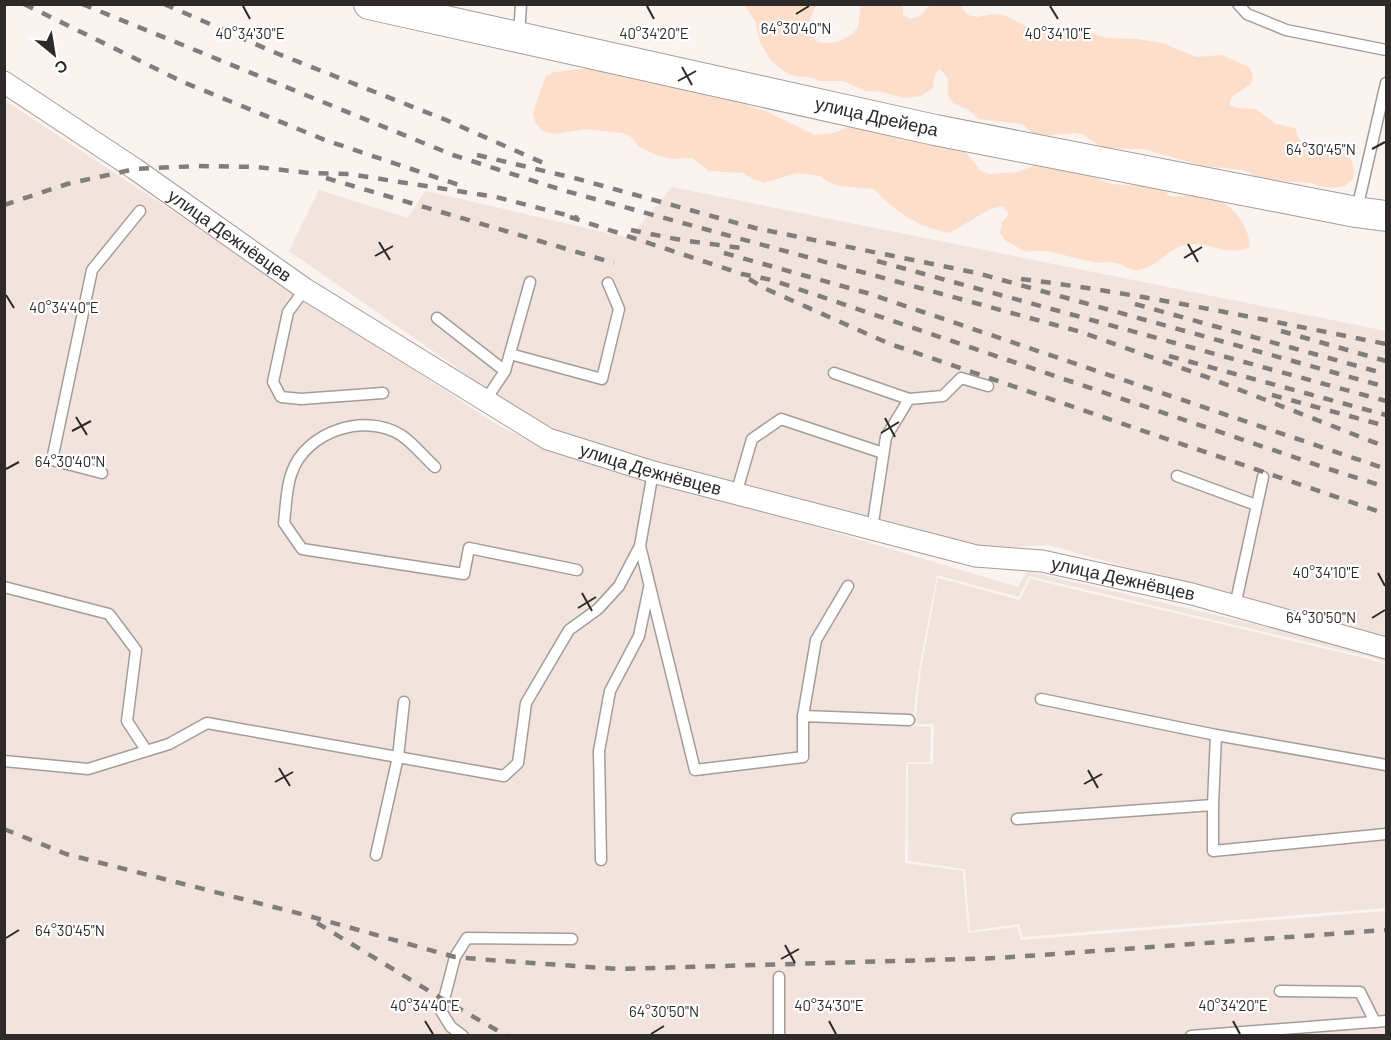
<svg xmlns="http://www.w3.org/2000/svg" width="1391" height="1040" viewBox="0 0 1391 1040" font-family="Barlow,sans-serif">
<rect width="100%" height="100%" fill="#faf3ef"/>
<g fill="#f2e4dc">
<polygon points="4,100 499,426 539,445 1018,587 1027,571 1386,655 1386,663 1370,657 1029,576 1019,597 937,575 919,669 912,726 931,727 930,762 906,762 905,863 963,871 968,933 1017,927 1021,940 1386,911 1386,1035 5,1035"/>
<polygon points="672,187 1386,331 1386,641 1049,545 976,549 551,433 289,251 319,190 408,218 425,191 629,238"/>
<polygon points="938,578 1020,600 1030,579 1369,659 1386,665 1386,908 1023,937 1019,924 970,931 965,869 908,861 908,764 933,764 934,724 915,724 921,669"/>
</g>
<g fill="#fcdecb">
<path d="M959,4L968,15L977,17L995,14L1004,15L1037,32L1080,29L1107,38L1137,39L1163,43L1196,57L1222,55L1249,67L1253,75L1251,84L1233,96L1229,105L1238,108L1256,109L1276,124L1295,128C1304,157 1320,151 1346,153C1353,161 1355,168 1353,179L1345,186L1334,188L1319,186L1312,183L1264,180L1243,170L1204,166L1143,149L1103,148L1083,135L1075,133L1042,136L1035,134L1022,124L979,119L967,109L953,103L948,96V81L945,74L939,69L935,74L933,88L921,96L904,98L882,92L866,91L843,81H819L812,78L790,75L771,61L760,42L755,21L744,5H816C809,19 807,28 817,42C832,46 848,39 858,28L861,5H903V15L911,19L920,16L930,5Z"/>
<path d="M591,68L679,88L741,99L748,106L766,111L815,135L834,133L861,121L964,150L981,171L989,174L1018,172L1043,162L1078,171L1112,184L1156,187L1164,190L1170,196C1182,197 1195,195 1207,197C1231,201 1249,224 1250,247C1229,257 1212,243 1191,244C1169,245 1159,268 1138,270C1130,271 1124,265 1117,263C1110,261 1101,264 1094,262C1072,259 1048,247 1026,252L1006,241L1000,233L1002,223L1009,214L1002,206L988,210L950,233C919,228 895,212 874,189L839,186L828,182L820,176L797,173L764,183L753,179L743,173L709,171L692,158L670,159L659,156L639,147L631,137L622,133L586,129L554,134L542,131L535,122L533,112L546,76L554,72Z"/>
</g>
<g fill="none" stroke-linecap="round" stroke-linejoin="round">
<g stroke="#a39d99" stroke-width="13">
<g id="lane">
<polyline points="1238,4 1247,14 1286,30 1386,50"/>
<polyline points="519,35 521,4"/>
<polyline points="1357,209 1386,83"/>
<polyline points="305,289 288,312 273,382 281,397 301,399 383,393"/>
<polyline points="437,318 505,371"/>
<polyline points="510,354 602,379 619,309 608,283"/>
<polyline points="834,373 909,399 943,396 961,378 988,386"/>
<polyline points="485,401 505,371 530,282"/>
<path d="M435,467C424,457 413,443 401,435C364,412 306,432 292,472C286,487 286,507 284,523L302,549L464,574L469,548L577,570"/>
<polyline points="653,472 640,546 695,770 803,757 803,716 909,720"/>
<polyline points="102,473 52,460 92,270 140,211"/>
<polyline points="1177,476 1256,505"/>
<polyline points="736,494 752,439 781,419 883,453"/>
<polyline points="872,529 886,437 909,399"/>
<polyline points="4,587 109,614 136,650 127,721 146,750"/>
<polyline points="1235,606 1263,477"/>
<polyline points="1041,699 1216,735"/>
<polyline points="803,716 816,640 848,586"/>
<polyline points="4,761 88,769 169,744 207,723 504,776 518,763 526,703 569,630 598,609 619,586 640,546"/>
<polyline points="1213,805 1216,735 1386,765"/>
<polyline points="1017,819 1213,805 1213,851 1386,834"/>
<polyline points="376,855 398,757 404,702"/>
<polyline points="601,860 599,751 610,691 639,636 649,588"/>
<polyline points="779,977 779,1036"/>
<polyline points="1280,991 1360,992 1375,1022"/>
<polyline points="463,1036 451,1027 441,1011 455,957 467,938 572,939"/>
<polyline points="1191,1036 1386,1021"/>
</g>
</g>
<g stroke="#a39d99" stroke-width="23">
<g id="street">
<path id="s1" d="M4,82L135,169L305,289L548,439L653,472L976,556L1042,561L1192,594L1386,648"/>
</g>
</g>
<g stroke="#a39d99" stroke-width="32">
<g id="secondary">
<path id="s2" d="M369,4L935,130L1356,212L1386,216"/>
</g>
</g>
<use href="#lane" stroke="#fff" stroke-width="10"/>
<use href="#street" stroke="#fff" stroke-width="21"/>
<use href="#secondary" stroke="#fff" stroke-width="30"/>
<g stroke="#817d7b" stroke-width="4.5" stroke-dasharray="10 10" stroke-linecap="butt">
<polyline points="24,4 183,82 325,140 459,185"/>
<polyline points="82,4 453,155 562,190 1081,332 1212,379 1386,447"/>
<polyline points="164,4 276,53 446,120 548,165"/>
<polyline points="477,155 578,179 755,228 977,273 1386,387"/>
<polyline points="326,178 614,263"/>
<polyline points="4,205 67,184 135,169 197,166 257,167 309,173 349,174 496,197 578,218"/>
<polyline points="570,217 742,274 772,280 1329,469 1386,487"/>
<polyline points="631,230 681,240 749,249"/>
<polyline points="724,253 867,293 1386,469"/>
<polyline points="877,261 1386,401"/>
<polyline points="749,279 764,288 890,344 1386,514"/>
<path d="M1021,279C1144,294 1265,320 1386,344"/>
<polyline points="1135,304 1386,374"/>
<polyline points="1281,331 1386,361"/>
<polyline points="1169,356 1386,415"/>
<polyline points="1272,395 1386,426"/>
<polyline points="4,829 66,854 305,915 455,957 490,960 618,969 999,958 1386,930"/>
<polyline points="317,923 444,1000 507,1036"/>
</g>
</g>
<path fill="none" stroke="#2d2a29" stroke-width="2" d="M243,6L250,19M647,6L654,19M1050,6L1058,19M796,14L809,6M682,67L692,85M678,81L696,71M1372,149L1385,142M379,242L390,260M1188,244L1198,262M375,256L393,246M1184,258L1202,247M6,295L14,308M76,417L87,435M885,418L895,437M72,431L91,421M881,433L899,422M6,469L19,462M1378,573L1385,586M582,593L592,611M578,608L596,597M1372,618L1385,610M279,768L290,786M1088,770L1098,788M275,782L293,772M1084,784L1102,774M6,938L19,930M785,945L795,963M781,959L799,949M425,1021L433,1034M829,1021L836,1034M1233,1021L1240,1034M651,1034L664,1026"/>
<g text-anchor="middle" stroke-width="4.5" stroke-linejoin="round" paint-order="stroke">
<g font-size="18" fill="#2d2a29" stroke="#fff">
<text dy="6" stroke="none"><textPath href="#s2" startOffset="520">улица Дрейера</textPath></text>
<text dy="6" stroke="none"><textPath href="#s1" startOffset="273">улица Дежнёвцев</textPath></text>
<text dy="6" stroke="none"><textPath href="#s1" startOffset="758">улица Дежнёвцев</textPath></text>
<text dy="6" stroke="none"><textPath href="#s1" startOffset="1244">улица Дежнёвцев</textPath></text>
</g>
</g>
<g font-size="15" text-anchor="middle" fill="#2d2a29" stroke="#fff" stroke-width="4.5" stroke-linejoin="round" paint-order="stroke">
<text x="796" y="34">64°30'40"N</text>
<text x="250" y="39">40°34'30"E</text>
<text x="654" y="39">40°34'20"E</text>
<text x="1058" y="39">40°34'10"E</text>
<text x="1321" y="155">64°30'45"N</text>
<text x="64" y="313">40°34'40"E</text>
<text x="70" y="467">64°30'40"N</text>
<text x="1326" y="578">40°34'10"E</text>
<text x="1321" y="623">64°30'50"N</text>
<text x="70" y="936">64°30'45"N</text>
<text x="425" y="1011">40°34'40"E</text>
<text x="829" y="1011">40°34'30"E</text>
<text x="1233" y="1011">40°34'20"E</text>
<text x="664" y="1017">64°30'50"N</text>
</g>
<rect width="1391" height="1040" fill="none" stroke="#2d2a29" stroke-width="12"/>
<g transform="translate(54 54) rotate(150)" stroke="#ffffff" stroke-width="4.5" paint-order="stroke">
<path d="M0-4.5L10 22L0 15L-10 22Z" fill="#2d2a29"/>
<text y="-9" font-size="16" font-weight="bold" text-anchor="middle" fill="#2d2a29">С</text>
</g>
</svg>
